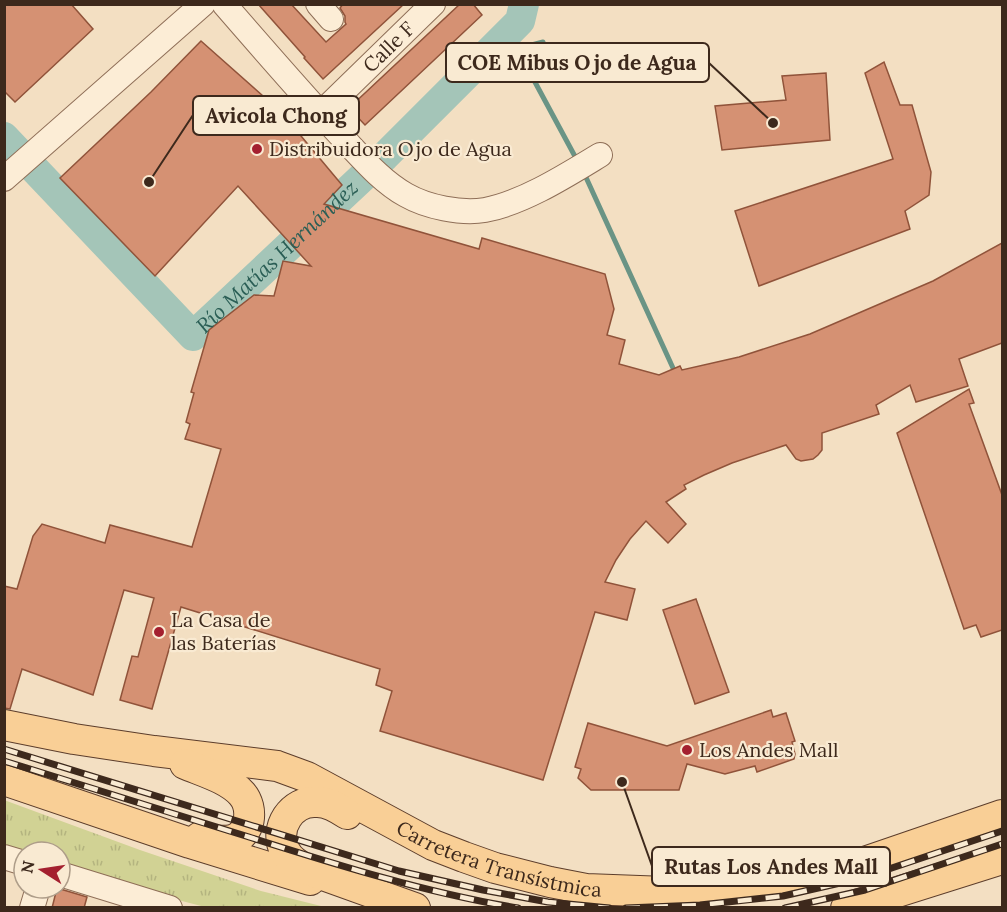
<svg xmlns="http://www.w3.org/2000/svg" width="1007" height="912" viewBox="0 0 1007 912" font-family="Lora,serif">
<defs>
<pattern id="park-tufts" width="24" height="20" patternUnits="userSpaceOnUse" patternTransform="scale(1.5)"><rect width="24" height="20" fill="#d1d294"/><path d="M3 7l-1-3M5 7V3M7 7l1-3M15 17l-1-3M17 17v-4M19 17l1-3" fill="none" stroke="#b4b47f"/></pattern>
</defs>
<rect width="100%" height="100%" fill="#f3dfc2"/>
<polygon fill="url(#park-tufts)" points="4,800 140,850 261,891 325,907 205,907 136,889 60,861 60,852 30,852 5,845"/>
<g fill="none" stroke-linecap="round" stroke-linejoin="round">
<g stroke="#6a9485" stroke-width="5">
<polyline points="543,42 524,47 529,71 578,162"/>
<polyline points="584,173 673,368"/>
</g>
<path stroke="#a4c5b8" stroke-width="30" id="s1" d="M4,137L193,336L385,156L520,21L524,4"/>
</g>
<g fill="#d59173" stroke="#90533a" stroke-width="1.5">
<polygon points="4,4 71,4 93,29 15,102 4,91"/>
<polygon points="258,4 291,4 326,42 346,24 345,22 345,16 340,8 343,4 404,4 323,79 304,58 305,57"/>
<polygon points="460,4 473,4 482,15 365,125 349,108"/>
<polygon points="201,41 281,112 342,185 324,204 479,249 482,238 605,274 614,309 607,335 625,340 619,364 659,375 680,366 682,370 739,357 810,334 933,281 1002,243 1002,343 959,359 968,386 916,402 910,385 876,405 879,414 822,433 822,450 818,455 813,459 801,461 796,459 786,445 732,463 704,475 684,485 686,489 666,502 686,524 668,543 646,521 630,539 616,560 605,582 635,589 627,620 595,612 543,780 380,731 392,691 376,685 380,669 181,607 152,709 120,700 132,656 138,657 154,598 124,590 93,695 22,669 10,709 4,708 4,586 17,589 33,536 42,524 105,543 110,525 192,547 221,449 185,439 190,424 186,422 194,393 191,392 209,330 254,295 274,296 283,261 311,266 238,186 155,276 60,178 151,92"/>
<polygon points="884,62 900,105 912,105 931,172 929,195 905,211 910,229 759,286 735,211 893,159 865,73"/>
<polygon points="826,73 830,140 722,150 715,106 786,100 782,76"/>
<polygon points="969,389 974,403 969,404 1002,495 1002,630 981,637 976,625 964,629 897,433"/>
<polygon points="696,599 729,692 695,704 663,610"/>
<polygon points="771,710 773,717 786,713 795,741 792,742 795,754 794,759 757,772 755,766 725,774 687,764 679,790 591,790 578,778 581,769 575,767 588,723 667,746"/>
<polygon points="57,888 87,897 84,908 52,908"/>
</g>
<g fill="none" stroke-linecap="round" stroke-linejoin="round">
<g stroke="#8e6e57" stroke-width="26">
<g id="minor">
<path d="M224,4C263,49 302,94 342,137C362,158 381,181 406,195C427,207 461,214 485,210C523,203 567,175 600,155"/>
<polyline points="318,4 331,19"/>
<path id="s2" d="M320,114L433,4"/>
<polyline points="4,179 203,4"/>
<polyline points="4,857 24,863"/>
<polyline points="60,874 170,908"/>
<polyline points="32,908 38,888"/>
</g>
</g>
<g stroke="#5c3d2b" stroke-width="32">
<g id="major">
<path id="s3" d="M4,725L74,739L154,751L277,766L307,777L433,845L464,857L495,868L550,882L586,889L666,892L720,888L853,866L1002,815"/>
<path d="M185,764C204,772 229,779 242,794C254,808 251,835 232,840C221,842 210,840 200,837"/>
<polyline points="4,780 190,843 310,880"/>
<path d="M347,814C338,808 328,802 317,802C292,800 273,828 285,851C289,859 297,865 306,869L415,908"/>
<polyline points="846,908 856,905 1002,859"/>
</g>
</g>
<use href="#minor" stroke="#fcedd6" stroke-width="24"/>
<use href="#major" stroke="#f9cf96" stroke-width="30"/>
<g stroke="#3d291c" stroke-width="7">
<g id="rail">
<polyline points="4,749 399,871 483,890 548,902 609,908"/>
<path d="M4,761C86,786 167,812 249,837C337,865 427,893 518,908"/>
<polyline points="626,908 700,905 783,896 862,878 1002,831"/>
<polyline points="785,908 865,890 1002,844"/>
</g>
</g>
<use href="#rail" stroke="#f9ead2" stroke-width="4.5" stroke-dasharray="14" stroke-linecap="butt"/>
</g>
<g fill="#a4202f" stroke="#f9ead2" stroke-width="2">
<circle cx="257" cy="149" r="6"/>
<circle cx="159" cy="632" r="6"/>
<circle cx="687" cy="750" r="6"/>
</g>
<g text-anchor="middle" stroke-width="4.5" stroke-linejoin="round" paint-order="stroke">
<g font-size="20" fill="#3d291c" stroke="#f9ead2">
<text dy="7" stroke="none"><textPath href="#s2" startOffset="96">Calle F</textPath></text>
<text dy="7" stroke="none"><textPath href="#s3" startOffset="519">Carretera Transístmica</textPath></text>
</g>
<g font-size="20" fill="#3d291c" stroke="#f9ead2" text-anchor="start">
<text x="269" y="156">Distribuidora Ojo de Agua</text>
<text x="171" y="627">La Casa de<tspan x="171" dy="23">las Baterías</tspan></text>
<text x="699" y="757">Los Andes Mall</text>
</g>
<g font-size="21" font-style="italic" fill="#2a5e55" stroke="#f9ead2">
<text dy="7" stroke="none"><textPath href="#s1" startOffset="390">Río Matías Hernández</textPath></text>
</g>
</g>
<path fill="none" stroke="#3d291c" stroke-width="2" d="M773 123L709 63M149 182L193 115M622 782L652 866"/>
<g fill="#3d291c" stroke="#f9ead2" stroke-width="2">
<circle cx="773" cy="123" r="6"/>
<circle cx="149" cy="182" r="6"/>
<circle cx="622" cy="782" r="6"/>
</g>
<g fill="#f9ead2" stroke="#3d291c" stroke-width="2">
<rect x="446" y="43" width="263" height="39" rx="6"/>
<rect x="193" y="96" width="166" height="39" rx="6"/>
<rect x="652" y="847" width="238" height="39" rx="6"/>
</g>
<g font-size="21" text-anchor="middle" font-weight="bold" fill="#3d291c">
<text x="577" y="70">COE Mibus Ojo de Agua</text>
<text x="276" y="123">Avicola Chong</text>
<text x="771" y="874">Rutas Los Andes Mall</text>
</g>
<rect width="1007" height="912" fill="none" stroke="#3d291c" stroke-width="12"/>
<g transform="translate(42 870) rotate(282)"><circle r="28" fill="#f9ead2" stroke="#ae9d89" stroke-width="1.5"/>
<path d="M0-4.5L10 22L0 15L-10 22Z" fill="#a4202f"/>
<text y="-9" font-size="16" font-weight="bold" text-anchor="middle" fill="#3d291c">N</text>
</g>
</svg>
